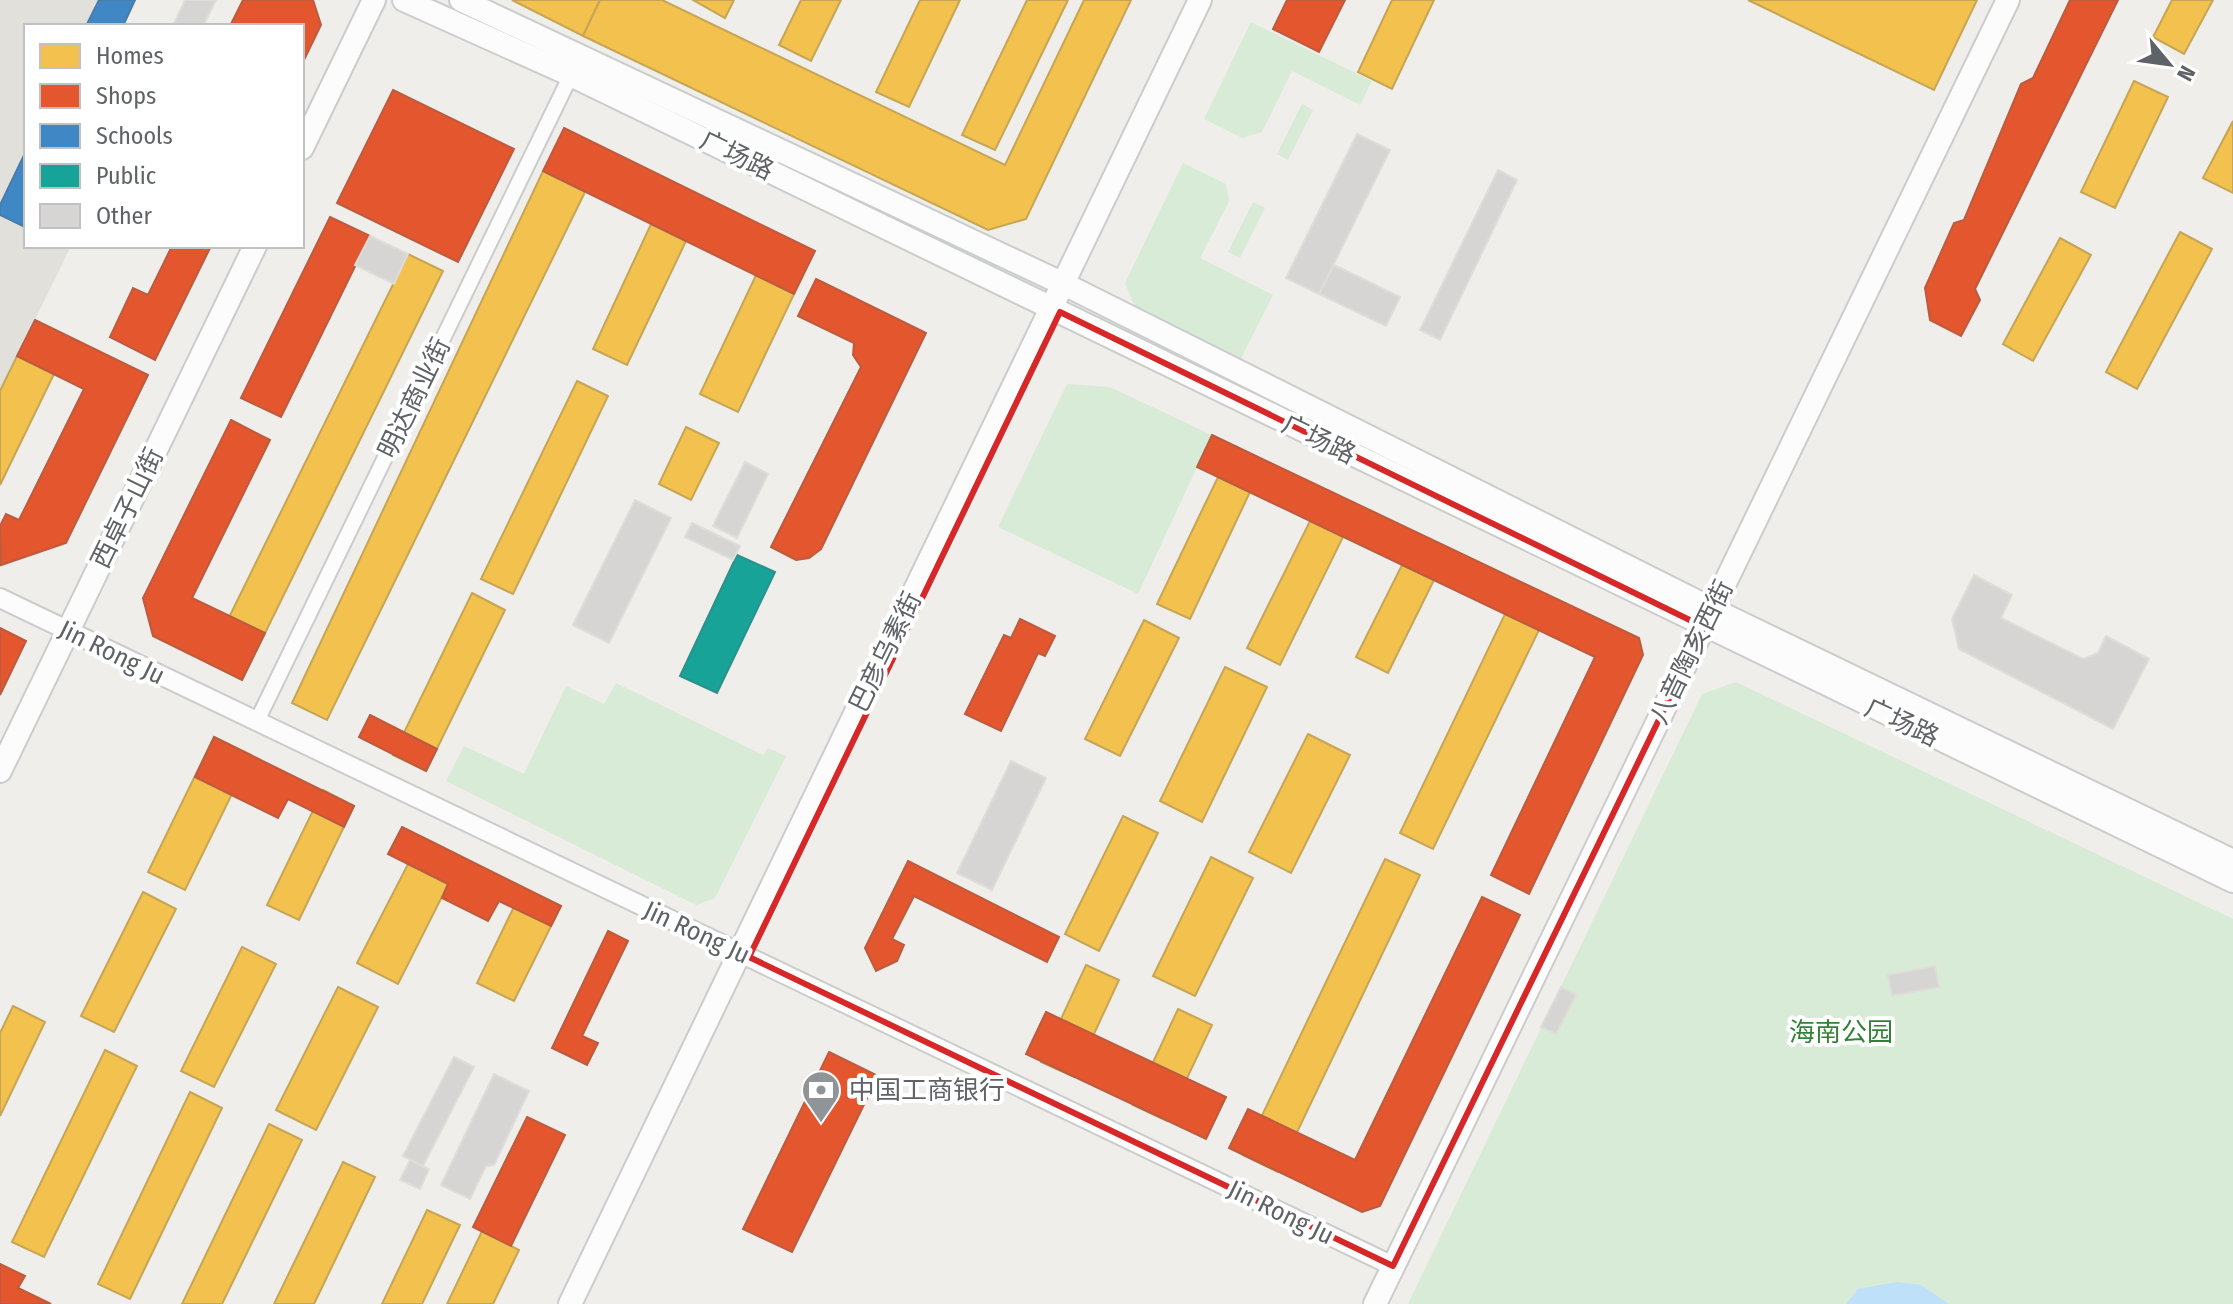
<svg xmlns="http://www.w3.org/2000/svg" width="2233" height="1304" viewBox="0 0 2233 1304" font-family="'Fira Sans Condensed','Noto Sans SC',sans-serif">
<rect width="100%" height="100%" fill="#efeeea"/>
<polygon fill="#e2e0da" points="0,0 135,0 123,26 26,26 26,246 71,246 0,391"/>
<g fill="#d8ebd6">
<polygon points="1251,22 1372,81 1360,105 1292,71 1262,132 1242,138 1204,119"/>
<polygon points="1302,104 1313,110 1288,160 1277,154"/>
<polygon points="1183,163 1226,184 1229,201 1200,258 1273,295 1240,360 1135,307 1125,283"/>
<polygon points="1253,202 1265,208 1240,258 1228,252"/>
<polygon points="1067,384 1110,387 1212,435 1138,594 998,527"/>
<polygon points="1736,682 2233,919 2233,1304 1408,1304 1702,694"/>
<polygon points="616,683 763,755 768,748 786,756 715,898 696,905 446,781 464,746 524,774 566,686 604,704"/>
</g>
<polygon fill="#bfe0f9" points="1897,1282 1921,1285 1949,1304 1846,1304 1858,1289"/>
<g fill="#f2c14e" stroke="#c6a556" stroke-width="2">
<polygon points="512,0 600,0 583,36"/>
<polygon points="600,0 662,0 1005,165 1084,0 1131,0 1026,219 988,230 583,36"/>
<polygon points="693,0 734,0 725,18"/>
<polygon points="801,0 841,0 811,61 779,45"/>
<polygon points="920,0 960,0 909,107 876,92"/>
<polygon points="1027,0 1068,0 995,150 962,135"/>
<polygon points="1392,0 1434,0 1392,89 1358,72"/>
<polygon points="1748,0 1977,0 1934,90"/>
<polygon points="2172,0 2213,0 2184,54 2153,37"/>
<polygon points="2134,81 2168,97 2115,208 2081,192"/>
<polygon points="2233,121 2233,193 2203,178"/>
<polygon points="543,171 585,192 327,720 292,703"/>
<polygon points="651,224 686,241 627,365 593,349"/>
<polygon points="2180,232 2212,249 2137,389 2106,372"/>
<polygon points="2060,238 2091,255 2033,361 2003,344"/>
<polygon points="408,254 443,271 242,680 207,662"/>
<polygon points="756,275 794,294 738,412 700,394"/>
<polygon points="17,356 54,374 0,485 0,391"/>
<polygon points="577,381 608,396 513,594 481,579"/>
<polygon points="686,427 719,443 691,500 659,484"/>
<polygon points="1218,477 1250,492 1190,619 1157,604"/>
<polygon points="1310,521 1343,537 1280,665 1247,648"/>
<polygon points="1402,565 1434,580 1388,673 1356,657"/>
<polygon points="472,593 505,610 426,771 393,755"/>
<polygon points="1505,614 1539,630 1433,849 1400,833"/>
<polygon points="1144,620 1179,638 1120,756 1085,739"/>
<polygon points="1225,667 1267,687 1202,822 1160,801"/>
<polygon points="1308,734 1350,755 1291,873 1249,852"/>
<polygon points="214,737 251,755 185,890 148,872"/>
<polygon points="323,790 354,806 299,920 267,905"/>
<polygon points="1123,816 1158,833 1099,951 1065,934"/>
<polygon points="422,837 462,857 398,984 357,963"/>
<polygon points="1211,857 1253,878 1195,996 1153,976"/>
<polygon points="1385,859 1420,875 1278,1172 1243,1155"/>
<polygon points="523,888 561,906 514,1001 477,983"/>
<polygon points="143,892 176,909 114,1032 81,1016"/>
<polygon points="242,947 276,964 214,1087 181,1071"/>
<polygon points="1086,965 1119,980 1074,1077 1041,1062"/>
<polygon points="338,987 378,1007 316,1130 276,1110"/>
<polygon points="13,1006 45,1022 0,1116 0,1033"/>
<polygon points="1178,1009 1212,1025 1167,1121 1133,1105"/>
<polygon points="105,1050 137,1066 44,1257 12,1242"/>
<polygon points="190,1092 222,1108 130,1299 98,1284"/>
<polygon points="269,1124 302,1140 222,1304 182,1304"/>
<polygon points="343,1162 375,1177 314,1304 274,1304"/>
<polygon points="427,1210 460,1225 422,1304 382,1304"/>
<polygon points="482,1231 519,1250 493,1304 447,1304"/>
</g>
<g fill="#e4572e" stroke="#bc5b3f" stroke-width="2">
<polygon points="243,0 313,0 321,25 302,64 302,26 230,26"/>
<polygon points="1287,0 1345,0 1319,52 1273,29"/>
<polygon points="2070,0 2118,0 1975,289 1980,300 1961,336 1930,320 1925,288 1954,223 1964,220 2021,84 2033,78"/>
<polygon points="393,90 514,149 458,262 337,203"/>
<polygon points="564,128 815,251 794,294 543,171"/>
<polygon points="330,217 370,236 281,417 241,398"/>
<polygon points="172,246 211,246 155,360 110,337 133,288 148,295"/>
<polygon points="816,279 926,333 821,549 809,558 796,560 771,547 861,367 853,355 854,343 798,316"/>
<polygon points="35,320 148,375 66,543 1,565 0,526 6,514 19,520 84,389 17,356"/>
<polygon points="231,420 270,440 192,598 265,633 242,680 153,636 143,598"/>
<polygon points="1212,435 1639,638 1643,655 1529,894 1491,875 1595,657 1197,467"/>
<polygon points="1020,619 1055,636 1045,656 1038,653 1001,731 965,714 1004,635 1011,638"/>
<polygon points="0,628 26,641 0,695"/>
<polygon points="370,715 437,749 426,771 359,737"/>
<polygon points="214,737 354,806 344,827 288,799 278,818 195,777"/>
<polygon points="402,827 561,906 551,926 499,901 488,921 442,898 448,884 388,854"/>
<polygon points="908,861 1059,937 1047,962 914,896 892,939 904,945 897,961 876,971 865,948"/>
<polygon points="1482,897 1520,915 1380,1206 1362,1212 1229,1148 1248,1109 1355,1160"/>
<polygon points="608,931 628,941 582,1036 598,1043 587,1065 552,1048"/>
<polygon points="1046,1012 1226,1097 1206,1139 1026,1054"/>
<polygon points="829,1052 878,1076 792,1252 743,1229"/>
<polygon points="527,1117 565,1135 511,1246 473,1227"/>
<polygon points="0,1264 25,1276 18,1288 51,1304 0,1304"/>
</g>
<g fill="#3f88c5" stroke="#497da9" stroke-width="2">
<polygon points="99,0 135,0 123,26 86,26"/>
<polygon points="26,151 26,226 25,227 0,215 0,205"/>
</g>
<polygon fill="#17a398" stroke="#2d908a" stroke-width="2" points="737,555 775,572 717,693 680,676"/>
<g fill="#d6d5d3" stroke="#deddd9" stroke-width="2">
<polygon points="185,0 216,0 203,26 173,26"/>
<polygon points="1357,134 1390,150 1319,294 1286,278"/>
<polygon points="1498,170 1517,180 1440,340 1420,330"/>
<polygon points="370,236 408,254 394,284 355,265"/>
<polygon points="1334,265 1400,297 1386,326 1319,294"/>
<polygon points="745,462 768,474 737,538 713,526"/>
<polygon points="635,500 671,518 609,643 573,625"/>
<polygon points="692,523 740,546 733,560 685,537"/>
<polygon points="1974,575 2012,595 2001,618 2083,659 2098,653 2106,636 2149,659 2113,729 1959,649 1952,619"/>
<polygon points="1011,761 1046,778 992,890 957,873"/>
<polygon points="1935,966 1939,987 1892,996 1888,975"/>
<polygon points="1561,987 1576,995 1556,1034 1541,1027"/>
<polygon points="454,1057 474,1067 423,1166 403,1156"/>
<polygon points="494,1074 529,1091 494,1165 486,1166 470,1199 441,1185"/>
<polygon points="410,1160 429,1169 420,1189 400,1180"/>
</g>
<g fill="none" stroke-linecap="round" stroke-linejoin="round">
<g stroke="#cbcccc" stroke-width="18">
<polyline id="pedestrian" points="257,721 571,75"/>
</g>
<g stroke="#cbcccc" stroke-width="22">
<polyline id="minor" points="0,598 1393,1266"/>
</g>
<g stroke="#cbcccc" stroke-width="26">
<g id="tertiary">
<polyline points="404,0 571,75 2233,881"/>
<polyline points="461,0 1072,288 1712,609 2233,861"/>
<polyline points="302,148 374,0"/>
<polyline points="0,771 255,246"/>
<polyline points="570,1304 1200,0"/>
<polyline points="1375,1304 2008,0"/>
</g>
</g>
<use href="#pedestrian" stroke="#fdfcfc" stroke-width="14"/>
<use href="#minor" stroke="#fdfcfc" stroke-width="18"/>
<use href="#tertiary" stroke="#fdfcfc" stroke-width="22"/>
</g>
<path fill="none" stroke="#d62828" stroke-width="6" stroke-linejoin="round" d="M1060,312L1704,627L1393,1266L749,957Z"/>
<defs>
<g id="bank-pin" transform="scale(2)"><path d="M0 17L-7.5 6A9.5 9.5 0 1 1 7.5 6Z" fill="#919496" stroke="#fff"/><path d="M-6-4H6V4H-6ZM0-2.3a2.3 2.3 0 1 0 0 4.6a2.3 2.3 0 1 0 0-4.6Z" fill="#fff"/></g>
</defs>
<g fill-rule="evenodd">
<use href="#bank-pin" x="821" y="1090"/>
</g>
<g text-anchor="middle" stroke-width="8" stroke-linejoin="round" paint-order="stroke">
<g font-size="26" fill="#5f6368" stroke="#fff">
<text transform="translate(737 155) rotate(26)" y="9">广场路</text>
<text transform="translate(414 398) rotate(-64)" y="9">明达商业街</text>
<text transform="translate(1319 439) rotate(26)" y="9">广场路</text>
<text transform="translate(127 508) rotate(-64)" y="9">西卓子山街</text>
<text transform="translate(112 652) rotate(26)" y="9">Jin Rong Ju</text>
<text transform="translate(885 652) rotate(-64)" y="9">巴彦乌素街</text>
<text transform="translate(1691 652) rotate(-64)" y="9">八音陶亥西街</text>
<text transform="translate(1902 722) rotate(25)" y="9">广场路</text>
<text transform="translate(697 932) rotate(25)" y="9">Jin Rong Ju</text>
<text transform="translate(1281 1212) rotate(26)" y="9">Jin Rong Ju</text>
</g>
<g font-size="26" fill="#348238" stroke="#fff">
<text x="1841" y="1041">海南公园</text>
</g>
<g font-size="26" fill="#5f6368" stroke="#fff" text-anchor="start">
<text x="849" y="1099">中国工商银行</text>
</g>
</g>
<rect x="24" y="24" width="280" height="224" fill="#ffffff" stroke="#bfc1c3" stroke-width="2"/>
<rect x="40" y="44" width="40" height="24" fill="#f2c14e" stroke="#bfc1c3" stroke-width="2"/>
<text x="96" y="64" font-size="24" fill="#5f6368">Homes</text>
<rect x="40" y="84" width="40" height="24" fill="#e4572e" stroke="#bfc1c3" stroke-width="2"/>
<text x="96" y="104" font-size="24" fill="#5f6368">Shops</text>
<rect x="40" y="124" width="40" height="24" fill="#3f88c5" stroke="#bfc1c3" stroke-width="2"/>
<text x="96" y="144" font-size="24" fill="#5f6368">Schools</text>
<rect x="40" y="164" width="40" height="24" fill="#17a398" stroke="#bfc1c3" stroke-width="2"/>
<text x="96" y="184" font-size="24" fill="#5f6368">Public</text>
<rect x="40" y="204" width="40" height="24" fill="#d6d5d3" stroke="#bfc1c3" stroke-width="2"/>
<text x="96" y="224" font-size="24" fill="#5f6368">Other</text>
<g transform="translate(2169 64) rotate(119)" stroke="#ffffff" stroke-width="6" paint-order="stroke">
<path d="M0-6L14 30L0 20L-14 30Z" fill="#5f6368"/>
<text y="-12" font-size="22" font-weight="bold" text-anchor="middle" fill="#5f6368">N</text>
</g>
</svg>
